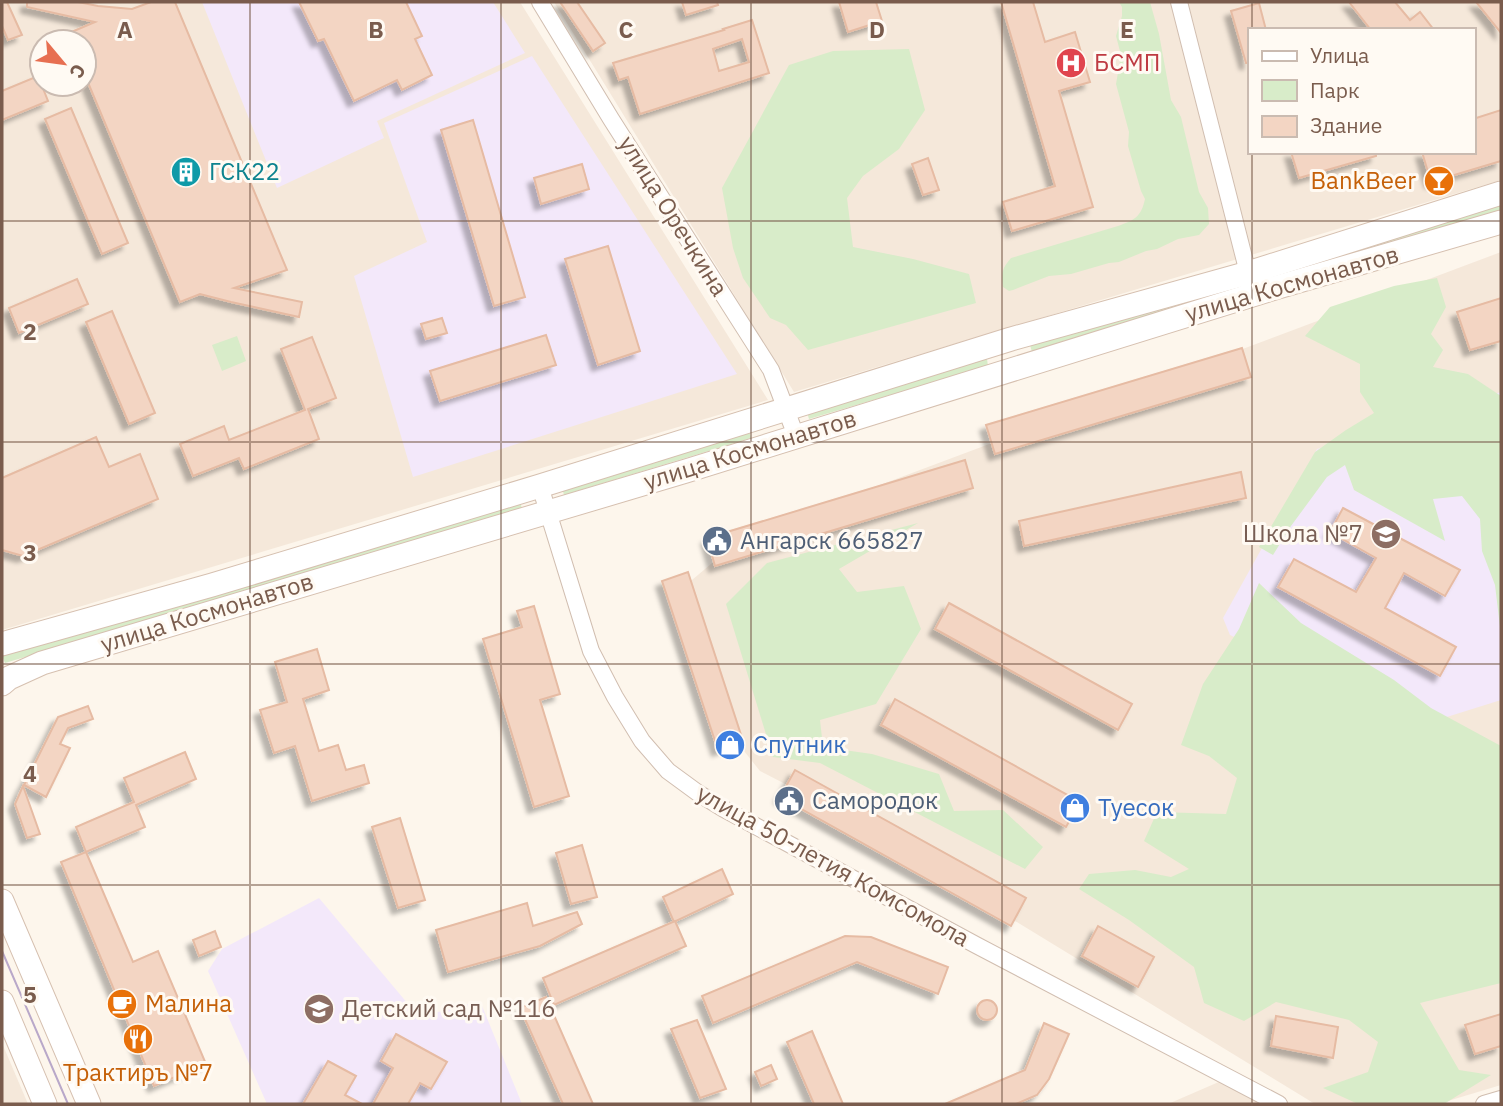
<svg xmlns="http://www.w3.org/2000/svg" width="1503" height="1106" viewBox="0 0 1503 1106" font-family="'IBM Plex Sans',sans-serif">
<defs>
<filter id="shadow"><feDropShadow dx="-6" dy="6" stdDeviation="2" flood-color="#0004"/></filter>
</defs>
<rect width="100%" height="100%" fill="#fdf6ec"/>
<g fill="#f5e8da" fill-rule="evenodd">
<path d="M2,2H520L768,400L2,630ZM42,42H84V84H42Z"/>
<path d="M554,2H1501V180L794,392ZM1249,30H1473V152H1249Z"/>
<polygon points="1501,252 1501,1085 1438,1104 1315,1104 820,802 760,771 728,731 679,591 744,536"/>
<polygon points="2,1043 28,1104 2,1104"/>
<polygon points="1221,1081 1265,1104 1168,1104"/>
</g>
<g fill="#f3e8fa">
<polygon points="202,2 493,2 525,53 377,121 384,138 277,188"/>
<polygon points="532,56 737,374 413,477 354,276 427,242 384,123"/>
<polygon points="1501,392 1501,700 1418,726 1230,635 1223,618 1317,449"/>
<polygon points="319,898 419,1017 480,1001 522,1104 267,1104 208,971 222,949"/>
</g>
<g fill="#d8ecc9">
<path d="M1119,2H1150L1159,34L1171,100L1181,117L1199,192L1208,208L1209,224L1199,235L1178,239L1157,249L1146,251L1119,262L1109,263L1071,274L1049,276L1013,290L1009,291L1003,287C1001,274 1002,268 1011,258L1118,226C1135,220 1141,217 1145,199L1141,191L1128,146L1129,132L1116,84L1121,55L1116,36L1122,16V7Z"/>
<polygon points="909,49 925,110 899,149 863,176 847,198 853,247 913,259 969,274 976,303 808,350 786,325 770,318 743,278 733,248 722,188 789,65 833,51"/>
<polygon points="1501,202 1501,211 1262,284 1259,276"/>
<polygon points="1437,278 1446,307 1431,334 1443,350 1433,367 1468,374 1501,396 1501,635 1495,585 1482,551 1480,519 1462,496 1433,499 1445,541 1354,490 1345,465 1327,477 1291,526 1273,555 1259,547 1315,452 1346,430 1374,413 1360,392 1360,364 1305,336 1330,307 1394,286"/>
<polygon points="1224,289 1226,295 1032,352 1030,345"/>
<polygon points="237,336 246,361 222,371 212,345"/>
<polygon points="987,359 988,366 809,419 807,412"/>
<polygon points="749,431 751,438 564,495 562,488"/>
<polygon points="520,501 522,509 5,663 2,656"/>
<polygon points="918,523 839,569 857,592 904,586 921,629 876,704 820,720 823,747 872,754 939,774 954,811 1003,810 1043,847 1025,869 820,763 773,757 726,604 767,563"/>
<polygon points="1259,583 1301,623 1394,680 1431,708 1501,746 1501,983 1420,1003 1459,1070 1491,1075 1444,1104 1358,1104 1323,1088 1368,1072 1378,1042 1349,1020 1276,1002 1244,1021 1204,1003 1194,967 1129,920 1079,889 1089,874 1135,870 1171,877 1189,869 1144,841 1157,812 1226,814 1237,778 1209,756 1181,745 1203,684 1239,629"/>
</g>
<g fill="#f3d5c3" stroke="#e6bba3" stroke-width="2" fill-rule="evenodd" filter="url(#shadow)">
<polygon points="2,2 7,2 22,35 8,40 2,26"/>
<polygon points="27,2 78,2 98,6 132,9 151,2 175,2 287,270 234,288 302,302 299,317 231,302 200,294 180,302 84,73 84,42 48,42 95,22 27,7"/>
<polygon points="299,2 406,2 422,36 415,39 432,75 402,90 397,80 354,101 324,39 318,41"/>
<polygon points="560,2 577,2 605,43 593,51"/>
<polygon points="682,2 717,2 718,5 686,15"/>
<polygon points="839,2 876,2 882,21 848,32"/>
<polygon points="1001,2 1033,2 1045,42 1075,32 1090,82 1059,91 1093,207 1012,231 1003,202 1055,186"/>
<polygon points="1349,2 1395,2 1410,20 1420,12 1434,30 1371,30"/>
<polygon points="1476,2 1501,2 1501,33"/>
<polygon points="1259,3 1266,30 1249,30 1249,63 1246,63 1231,11"/>
<path d="M752,20L769,73L640,114L628,77L619,80L613,63L724,30L723,29ZM742,39L749,62L719,71L713,49Z"/>
<polygon points="38,76 48,101 2,120 2,91"/>
<polygon points="71,108 128,243 102,254 45,119"/>
<polygon points="1501,110 1501,161 1431,182 1422,152 1473,152 1473,119"/>
<polygon points="473,120 525,297 494,306 441,130"/>
<polygon points="1291,152 1376,152 1376,156 1299,178"/>
<polygon points="928,158 939,190 923,195 912,164"/>
<polygon points="582,164 589,189 541,204 534,178"/>
<polygon points="608,246 640,351 598,365 565,259"/>
<polygon points="77,279 88,304 19,333 9,308"/>
<polygon points="1501,298 1501,341 1470,350 1457,312"/>
<polygon points="112,311 155,413 129,424 86,322"/>
<polygon points="442,318 447,333 426,339 421,324"/>
<polygon points="546,335 556,365 440,401 430,371"/>
<polygon points="312,337 336,398 308,409 319,439 244,469 239,458 193,476 180,444 224,426 229,440 305,410 281,349"/>
<polygon points="1242,348 1251,377 995,454 986,425"/>
<polygon points="96,437 109,467 140,454 158,499 23,556 2,550 2,478"/>
<polygon points="965,460 973,488 715,566 707,538"/>
<polygon points="1241,472 1246,498 1024,546 1019,521"/>
<polygon points="1343,508 1460,570 1445,596 1404,573 1385,608 1456,647 1440,676 1278,587 1294,559 1356,592 1376,558 1330,532"/>
<polygon points="688,572 743,741 718,750 662,581"/>
<polygon points="949,603 1132,704 1118,730 935,629"/>
<polygon points="534,606 560,694 540,700 569,796 534,807 483,639 522,627 517,611"/>
<polygon points="317,649 329,690 303,699 319,751 338,745 346,770 364,765 369,783 312,801 295,746 274,753 260,710 287,702 275,662"/>
<polygon points="895,699 1080,802 1066,827 881,725"/>
<polygon points="88,706 93,719 68,728 60,744 70,748 46,797 24,785 58,717"/>
<polygon points="185,752 196,779 136,805 145,827 86,852 76,827 134,802 124,778"/>
<polygon points="795,770 1026,898 1011,926 780,797"/>
<polygon points="23,786 40,834 27,838 15,804"/>
<polygon points="400,818 425,900 398,908 372,827"/>
<polygon points="582,845 597,897 571,904 556,853"/>
<polygon points="86,852 133,962 158,951 206,1064 154,1086 61,862"/>
<polygon points="722,869 733,894 674,922 663,897"/>
<polygon points="527,903 533,926 577,912 582,924 540,946 448,972 436,930"/>
<polygon points="675,921 686,946 554,1005 543,978"/>
<polygon points="1098,926 1154,957 1138,987 1082,956"/>
<polygon points="215,931 221,947 199,956 193,940"/>
<polygon points="845,936 871,937 948,967 938,994 857,962 713,1023 702,996"/>
<polygon points="546,997 593,1104 563,1104 520,1008"/>
<circle cx="987" cy="1010" r="10"/>
<polygon points="1501,1014 1501,1046 1475,1054 1465,1025"/>
<polygon points="1276,1016 1338,1027 1333,1058 1271,1046"/>
<polygon points="697,1020 726,1089 700,1098 671,1029"/>
<polygon points="1044,1023 1069,1034 1049,1079 1037,1095 1016,1104 945,1104 1025,1070"/>
<polygon points="812,1031 843,1104 814,1104 787,1042"/>
<polygon points="396,1034 447,1062 431,1089 420,1083 408,1104 373,1104 393,1068 381,1061"/>
<polygon points="328,1061 356,1076 345,1095 362,1104 303,1104"/>
<polygon points="771,1065 777,1079 761,1086 755,1072"/>
</g>
<g fill="none" stroke-linecap="round" stroke-linejoin="round">
<g stroke="#d1beb0" stroke-width="18">
<g id="street">
<polyline points="540,2 611,119 771,370 796,436"/>
<polyline points="1179,2 1248,273 1248,283"/>
<polyline points="540,486 591,651 615,697 642,741 668,771 698,793 724,809 976,945 1279,1104"/>
<polyline points="1484,1104 1501,1099"/>
</g>
</g>
<g stroke="#d6c0b0" stroke-width="25">
<g id="secondary">
<polyline points="2,644 212,585 540,486 1011,339 1248,273 1501,193"/>
<polyline points="2,684 9,678 42,663 686,471 1278,287 1501,222"/>
<polyline points="2,901 89,1104"/>
<polyline points="2,1002 45,1104"/>
</g>
</g>
<use href="#street" stroke="#fff" stroke-width="16"/>
<use href="#secondary" stroke="#fff" stroke-width="23"/>
<polyline stroke="#b9a8c9" stroke-width="2" points="2,951 68,1104"/>
</g>
<path fill="none" stroke="#7a5c4d" stroke-width="2" stroke-opacity="0.55" d="M250,2V1104M501,2V1104M751,2V1104M1002,2V1104M1252,2V30M1252,152V1104M2,221H1501M2,442H1501M2,664H1501M2,885H1501"/>
<defs>
<g id="hospital-disc" transform="scale(1.575)"><circle r="9.5" fill="#e0444e" stroke="#fffaf3"/><path d="M-5-5h3v3.5h4V-5h3V5h-3V1.5h-4V5h-3Z" fill="#fff"/></g>
<g id="building-disc" transform="scale(1.575)"><circle r="9.5" fill="#0f9aa8" stroke="#fffaf3"/><path d="M-4-6H4V6H1V3H-1V6H-4ZM-2.5-4.3h1.7v1.8h-1.7ZM.8-4.3h1.7v1.8H.8ZM-2.5-1h1.7V.8h-1.7ZM.8-1h1.7V.8H.8Z" fill="#fff"/></g>
<g id="bar-disc" transform="scale(1.575)"><circle r="9.5" fill="#e8710a" stroke="#fffaf3"/><path d="M-6-5H6L.8 .8V4.5H3.5V6h-7V4.5H-.8V.8Z" fill="#fff"/></g>
<g id="school-disc" transform="scale(1.575)"><circle r="9.5" fill="#8d6e63" stroke="#fffaf3"/><path d="M0-5L7-2L0 1L-7-2ZM-4 1L0 2.5L4 1V4Q0 6-4 4Z" fill="#fff"/></g>
<g id="civic-disc" transform="scale(1.575)"><circle r="9.5" fill="#5c6f8a" stroke="#fffaf3"/><path d="M-.6-6.5H3V-4.5H.6V-3L4-1V1h2V6H-6V1h2V-1L-.6-3ZM-1.2 2.5V6h2.4V2.5Z" fill="#fff"/></g>
<g id="shop-disc" transform="scale(1.575)"><circle r="9.5" fill="#3f7fe0" stroke="#fffaf3"/><path d="M-5-2.5h2.3a2.7 3.5 0 0 1 5.4 0H5L5.5 6h-11ZM-1.5-2.5h3a1.5 2.3 0 0 0-3 0Z" fill="#fff"/></g>
<g id="cafe-disc" transform="scale(1.575)"><circle r="9.5" fill="#e8710a" stroke="#fffaf3"/><path d="M-5.5-4.5H6V0H3Q3 3.5 0 3.5H-2.5Q-5.5 3.5-5.5 0ZM3-3.2v2h1.7v-2ZM-6 4.5H4V6H-6Z" fill="#fff"/></g>
<g id="restaurant-disc" transform="scale(1.575)"><circle r="9.5" fill="#e8710a" stroke="#fffaf3"/><path d="M-5-6h1v4h1v-4h1v4h1v-4h1v5L-1.5 .5V6h-2V.5L-5-1ZM5-6V6H3V1.5H1.5Q1.5-4 5-6Z" fill="#fff"/></g>
</defs>
<g fill-rule="evenodd">
<use href="#hospital-disc" x="1071" y="63"/>
<use href="#building-disc" x="186" y="172"/>
<use href="#bar-disc" x="1439" y="181"/>
<use href="#school-disc" x="1386" y="534"/>
<use href="#civic-disc" x="717" y="541"/>
<use href="#shop-disc" x="730" y="745"/>
<use href="#civic-disc" x="789" y="801"/>
<use href="#shop-disc" x="1075" y="808"/>
<use href="#cafe-disc" x="122" y="1004"/>
<use href="#school-disc" x="319" y="1009"/>
<use href="#restaurant-disc" x="138" y="1039"/>
</g>
<g text-anchor="middle" stroke-width="6" stroke-linejoin="round" paint-order="stroke">
<g font-size="24" fill="#be3a42" stroke="#fffaf3" text-anchor="start">
<text x="1094" y="71">БСМП</text>
</g>
<g font-size="24" fill="#0d838f" stroke="#fffaf3" text-anchor="start">
<text x="209" y="180">ГСК22</text>
</g>
<g font-size="24" fill="#c56008" stroke="#fffaf3" text-anchor="end">
<text x="1416" y="189">BankBeer</text>
<text x="145" y="1012" text-anchor="start">Малина</text>
<text x="138" y="1081" text-anchor="middle">Трактиръ №7</text>
</g>
<g font-size="24" fill="#7a5c4d" stroke="#fffaf3">
<text transform="translate(673 216) rotate(58)" y="8">улица Оречкина</text>
<text transform="translate(1292 284) rotate(-16)" y="8">улица Космонавтов</text>
<text transform="translate(750 450) rotate(-17)" y="8">улица Космонавтов</text>
<text transform="translate(207 613) rotate(-17)" y="8">улица Космонавтов</text>
<text transform="translate(833 866) rotate(29)" y="8">улица 50-летия Комсомола</text>
</g>
<g font-size="24" fill="#785e54" stroke="#fffaf3" text-anchor="end">
<text x="1363" y="542">Школа №7</text>
<text x="342" y="1017" text-anchor="start">Детский сад №116</text>
</g>
<g font-size="24" fill="#4e5e75" stroke="#fffaf3" text-anchor="start">
<text x="740" y="549">Ангарск 665827</text>
<text x="812" y="809">Самородок</text>
</g>
<g font-size="24" fill="#366cbe" stroke="#fffaf3" text-anchor="start">
<text x="753" y="753">Спутник</text>
<text x="1098" y="816">Туесок</text>
</g>
</g>
<g font-size="23" text-anchor="middle" font-weight="bold" fill="#7a5c4d" stroke="#fffaf3" stroke-width="6" stroke-linejoin="round" paint-order="stroke">
<text x="125" y="38">A</text>
<text x="376" y="38">B</text>
<text x="626" y="38">C</text>
<text x="877" y="38">D</text>
<text x="1127" y="38">E</text>
<text x="30" y="340">2</text>
<text x="30" y="561">3</text>
<text x="30" y="782">4</text>
<text x="30" y="1003">5</text>
</g>
<rect width="1503" height="1106" fill="none" stroke="#7a5c4d" stroke-width="7"/>
<rect x="1248" y="28" width="228" height="126" fill="#fffaf3" stroke="#cabbb1" stroke-width="2"/>
<rect x="1262" y="51" width="35" height="10" fill="#ffffff" stroke="#cabbb1" stroke-width="2"/>
<text x="1310" y="63" font-size="21" fill="#7a5c4d">Улица</text>
<rect x="1262" y="80" width="35" height="21" fill="#d8ecc9" stroke="#cabbb1" stroke-width="2"/>
<text x="1310" y="98" font-size="21" fill="#7a5c4d">Парк</text>
<rect x="1262" y="116" width="35" height="21" fill="#f3d5c3" stroke="#cabbb1" stroke-width="2"/>
<text x="1310" y="133" font-size="21" fill="#7a5c4d">Здание</text>
<g transform="translate(63 63) rotate(119)"><circle r="33" fill="#fffaf3" stroke="#cabbb1" stroke-width="2"/>
<path d="M0-5L12 26L0 18L-12 26Z" fill="#e76f51"/>
<text y="-10" font-size="19" font-weight="bold" text-anchor="middle" fill="#7a5c4d">С</text>
</g>
</svg>
